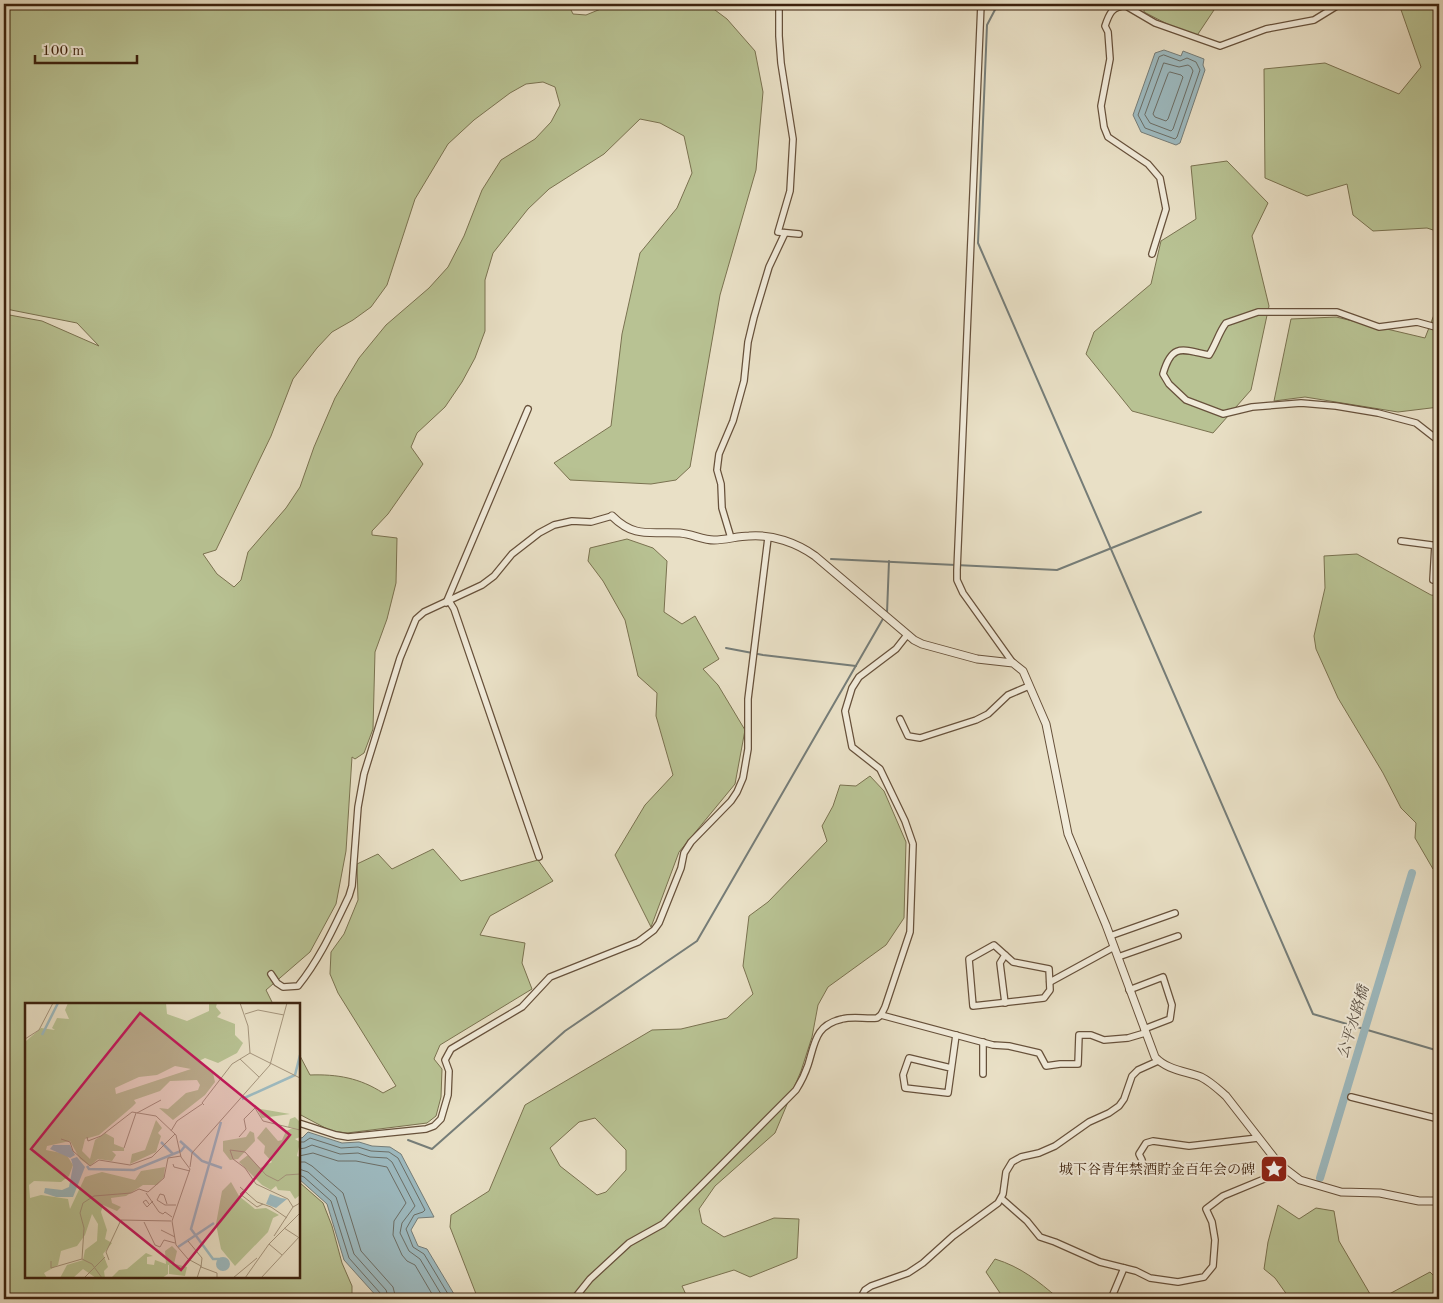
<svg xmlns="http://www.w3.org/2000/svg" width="1443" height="1303" viewBox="0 0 1443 1303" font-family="'Old Standard TT','Noto Serif JP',serif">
<rect width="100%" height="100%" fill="#e9e0c6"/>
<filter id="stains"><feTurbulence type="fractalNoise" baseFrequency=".004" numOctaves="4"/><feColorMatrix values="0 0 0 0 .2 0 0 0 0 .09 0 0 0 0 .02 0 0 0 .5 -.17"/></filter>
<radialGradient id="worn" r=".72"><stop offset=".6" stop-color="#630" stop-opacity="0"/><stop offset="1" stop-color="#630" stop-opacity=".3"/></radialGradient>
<g fill="#b8c293" stroke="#7a7250" fill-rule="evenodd">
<path d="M4,4H568L573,14L586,15L613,4H707L727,19L755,51L763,92L756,170L720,295L690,467L676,480L651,484L570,480L554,463L611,426L622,334L640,253L677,208L692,173L684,136L660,123L640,119L604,154L549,189L528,209L493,253L485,280V331L475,358L462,382L445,407L417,433L411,447L423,464L388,514L372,531V535L397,538L396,583L387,619L375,652L373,729L364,753L355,759L352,757L346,851L336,904L310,952L266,990L273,1004H26V1277H299V1182L323,1203L332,1226L342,1263L352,1286V1299H4V314L42,321L99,346L77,323L6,309L4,306ZM543,82L555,87L560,105L551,122L535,139L501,160L482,190L464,236L448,267L429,288L386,325L359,358L335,398L314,447L300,487L286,508L248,552L241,580L234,587L217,574L203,554L216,550L271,436L293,379L317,348L332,332L353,320L371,307L387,285L415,199L448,144L474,120L510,93L526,84Z"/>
<polygon points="1144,4 1218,4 1196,37 1171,26 1144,12"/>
<polygon points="1399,4 1439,4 1439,232 1427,228 1373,231 1353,215 1347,184 1307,196 1265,178 1264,69 1325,63 1399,94 1421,67"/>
<polygon points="1227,161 1268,203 1252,236 1269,306 1251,390 1213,433 1132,411 1086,354 1094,332 1151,284 1161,241 1196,219 1191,166"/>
<polygon points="1439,302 1439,407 1398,412 1305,397 1274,401 1291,319 1336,317 1425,338"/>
<polygon points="627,539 653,548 667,561 664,612 682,624 695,616 719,659 703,669 718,685 745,730 735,784 679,852 651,927 615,855 645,805 673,775 656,716 657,693 638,676 625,620 603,581 588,561 590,548"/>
<polygon points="1357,554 1431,595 1439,596 1439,874 1433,869 1415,838 1416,823 1401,808 1383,773 1338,698 1316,649 1314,636 1325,588 1324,556"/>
<path d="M870,776L884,791L906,842L904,918L886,945L828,987L818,1005L812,1037L801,1071L775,1133L715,1186L699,1209L702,1223L724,1237L774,1218L799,1219L797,1258L750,1277L734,1270L682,1286L688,1299H478L450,1227L451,1215L489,1191L525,1105L652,1030L681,1029L727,1018L753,994L743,966L749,916L768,902L827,841L822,826L833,806L840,785L856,786ZM595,1118L626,1150V1170L606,1192L597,1195L560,1166L550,1148L579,1122Z"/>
<path d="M433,849L461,881L538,860L553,881L490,916L480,935L525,943L522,963L532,989L440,1045L434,1059L442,1069L441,1097L436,1116L427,1123L347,1133L331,1131L299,1114V1054L310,1075C337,1074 360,1078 383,1093L396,1086L338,993L330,974L331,952L344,934L358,900L357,864L378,854L392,869Z"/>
<polygon points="1278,1205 1299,1219 1316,1208 1334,1211 1339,1241 1373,1299 1290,1299 1275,1278 1264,1269 1268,1242"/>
<path d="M995,1259C1021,1267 1038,1281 1058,1298L1062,1299H1004L986,1272Z"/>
<polygon points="1430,1272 1436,1278 1439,1276 1439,1299 1380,1299"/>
</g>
<g fill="#9dbac0" stroke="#767d78">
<polygon points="1164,50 1181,56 1183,51 1204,59 1203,65 1205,70 1180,143 1176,145 1141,132 1133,115 1155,53"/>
<polygon points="308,1132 342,1143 359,1142 372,1146 390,1147 401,1154 434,1217 418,1218 411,1230 418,1246 427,1249 457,1299 379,1299 344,1260 327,1204 299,1179 299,1137 302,1138"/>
</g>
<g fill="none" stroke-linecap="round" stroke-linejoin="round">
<g stroke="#6c6e66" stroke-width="1">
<polygon points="1164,55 1180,61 1187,58 1196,62 1200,70 1177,137 1175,139 1145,128 1138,115 1159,57"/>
<polygon points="1164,63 1179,67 1188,65 1191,67 1193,71 1173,129 1171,131 1150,123 1145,115"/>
<polygon points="1170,72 1181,75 1183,77 1168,119 1166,121 1155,117 1153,114 1168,74"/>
<polyline points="299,1142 304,1142 310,1138 341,1148 358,1147 371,1151 389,1152 398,1158 425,1210 423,1212 414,1215 406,1229 413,1247 424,1254 451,1299"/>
<polyline points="299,1149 305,1148 312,1145 340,1154 358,1153 370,1157 387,1158 392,1162 415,1206 402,1223 400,1233 409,1251 420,1259 444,1299"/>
<polyline points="299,1156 313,1153 338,1161 356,1161 387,1167 406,1203 394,1221 393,1235 402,1255 407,1261 415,1265 435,1299"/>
<polyline points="299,1162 305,1162 312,1166 343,1193 361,1251 393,1287 396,1299"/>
<polyline points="299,1169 308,1172 336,1197 354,1254 386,1290 389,1299"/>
<polyline points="299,1175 304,1177 331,1201 349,1258 381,1294 382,1299"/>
</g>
<g stroke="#767d78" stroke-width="2">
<polyline points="998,4 987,25 978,243 1313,1014 1439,1051"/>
<polyline points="831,559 1057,570 1201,512"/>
<polyline points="887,613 889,561"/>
<polyline points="726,648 763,655 856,666"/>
<polyline points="408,1140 432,1149 565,1031 697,941 884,617"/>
</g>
<polyline stroke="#9dbac0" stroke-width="8" points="1320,1178 1412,873"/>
<g stroke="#67513b" stroke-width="8">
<g id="minor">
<polyline points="779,4 779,36 781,63 793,139 790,191 778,232 799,234"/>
<polyline points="981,4 957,570 957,580 963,593 1013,663"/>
<path d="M1152,254L1166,209L1160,178L1148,164L1108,137L1104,127L1101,106L1110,59L1108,32L1105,26C1109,14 1112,6 1126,6L1155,23L1220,46L1266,29L1314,20L1340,4"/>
<path d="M1439,328L1417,322L1379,327L1337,312H1258L1226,323C1219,332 1216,344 1209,355C1183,350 1172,342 1163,374L1169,384L1186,400L1223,414L1252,407L1301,403L1336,406L1378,413L1416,423L1439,441"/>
<polyline points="731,538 722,508 721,484 717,470 719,454 733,421 744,381 748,342 754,317 769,267 785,233"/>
<polyline points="1401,541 1439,546"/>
<polyline points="1435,545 1433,580 1439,580"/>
<polyline points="449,601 454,609 539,857"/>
<polyline points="446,603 528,409"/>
<polyline points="900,719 908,736 920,738 976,720 988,714 1008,695 1029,686"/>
<polyline points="1110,936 1175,913"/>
<polygon points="994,945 1013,962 1049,969 1050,990 1044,998 973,1006 969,959"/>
<polyline points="1118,957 1178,936"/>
<path d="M271,974L277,983L283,987L298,986C320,959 334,927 349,896L352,886L358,807L364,774L400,658L416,619L424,612L482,585L494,576L512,554L539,533L554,525L572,521L591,522L612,516"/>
<polyline points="1050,982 1114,947"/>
<polyline points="1129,990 1163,977 1172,1005 1170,1019 1144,1029"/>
<polyline points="1005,1003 1000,963 1005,955"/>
<polyline points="881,1015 993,1045 1009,1046 1039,1053 1046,1066 1060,1064 1078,1064 1079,1035 1091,1035 1104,1040 1128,1038 1145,1033"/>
<polyline points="951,1068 909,1058 903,1075 905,1088 948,1093 956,1035"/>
<polyline points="983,1074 983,1042"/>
<polyline points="1351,1097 1439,1119"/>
<polyline points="299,1123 336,1135 348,1137 426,1129 434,1126 441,1119 448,1095 449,1071 445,1060 451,1049 522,1007 550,977 638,942 654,930 659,923 681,868 684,853 691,842 731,801 737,792 743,778 748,749 748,699 768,538"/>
<polyline points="1142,1160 1139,1154 1146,1143 1153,1141 1189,1146 1258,1138"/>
<polyline points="1002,1199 1027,1221 1040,1237 1055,1242 1100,1262 1136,1271 1150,1278 1178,1282 1204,1277 1213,1266 1215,1240 1212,1222 1206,1209 1223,1196 1286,1170"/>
<path d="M574,1299L590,1279L629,1243L663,1224L796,1090C801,1082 805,1074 808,1065C815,1043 815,1025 842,1019C853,1016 865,1019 877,1018L881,1015L885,1007L910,932L913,844L905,821L880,769L852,747L845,711L852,688L859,677L896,649L907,635"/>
<polyline points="860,1299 865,1290 871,1286 908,1273 923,1263 953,1236 998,1203 1003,1194 1006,1172 1012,1162 1021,1157 1039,1153 1055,1146 1089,1122 1109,1113 1119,1106 1124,1099 1132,1076 1138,1070 1158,1061"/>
<polyline points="1111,1299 1124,1268"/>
</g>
</g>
<g stroke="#67513b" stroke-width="9">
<path id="tertiary" d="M612,516C635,539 651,531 680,533C692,534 703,540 714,540C726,540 738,536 749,536C772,534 797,543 815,556L914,640L922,644L977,659L1013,663L1023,671L1046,724L1068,834L1106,925L1155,1057C1167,1070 1185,1071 1201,1077C1211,1082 1218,1089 1226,1096L1279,1164L1300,1180L1341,1192L1380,1193L1419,1201H1439"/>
</g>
<use href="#minor" stroke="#f1ebda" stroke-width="5.5"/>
<use href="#tertiary" stroke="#f1ebda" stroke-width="7"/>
</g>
<defs>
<g id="sight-square" transform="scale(1.4375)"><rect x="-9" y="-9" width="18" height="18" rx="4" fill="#8f2418" stroke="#f1ebda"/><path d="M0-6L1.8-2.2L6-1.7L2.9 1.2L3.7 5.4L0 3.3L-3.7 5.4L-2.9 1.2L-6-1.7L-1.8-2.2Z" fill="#fff"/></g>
</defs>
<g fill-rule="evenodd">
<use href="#sight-square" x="1274" y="1169"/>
</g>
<g text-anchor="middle" stroke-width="4" stroke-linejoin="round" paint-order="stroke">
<g font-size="14" fill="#3c210d" stroke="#f1ebda" text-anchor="end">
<text x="1255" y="1174">城下谷青年禁酒貯金百年会の碑</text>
</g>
<g font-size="15" font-style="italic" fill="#594f43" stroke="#f1ebda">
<text transform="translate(1353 1022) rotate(-73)" y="5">公平水路橋</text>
</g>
</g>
<g transform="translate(25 1003)">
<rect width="275" height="275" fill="#e9e0c6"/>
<path d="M43,0H141L142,11L162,18L184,8V0H192L191,4L196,10L192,14L210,21V32L218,40L212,50L193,60L180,55L174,58L188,70L190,79L180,92L148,117L134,105L143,106L161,90L173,87L175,82L172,77L145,78L135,88L109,97L111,100L107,104L74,132L60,136L57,148L65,156L70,137L80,130L89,135V141L99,145V148H87L91,152L87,158L73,156L65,163L55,156L45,138L22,143L21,147L41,151L48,162L44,173L36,179L9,178L4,182L5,195L16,192L43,196L45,206L60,174L77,169L110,177L116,168L140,164L139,174L132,182H118L101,193L86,195L87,200L96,204L92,208L78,202L76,209L82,227L80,236L87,240L78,251L83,264L79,268L80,275H71L58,266L48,275H35L42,262L58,257L60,247L72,238L73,221L67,211L60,232L52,243L36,248L33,262L19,270L22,275H0V39L16,25L30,27L27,25L32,15L44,16L40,7ZM150,63L166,66L91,91L90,85L114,74L132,72ZM236,106L265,111L237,115L233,108ZM270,114L275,119V134L270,136L275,139L272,153L275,154V192L270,196L265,188L253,187L251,183L246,187L237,182L214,159L223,152L235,165L247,159L239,150L240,143L232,135L241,124L253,138L257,137L261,128L268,125L263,124L265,116ZM131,117L137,125L133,130L136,133L131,149L105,161L107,151L120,147ZM225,128L229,130L230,138L213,156L205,157L198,148V138L221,134ZM206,179L214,193L230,206L241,205L254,212L248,215L243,229L210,263L196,246L191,221L197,188ZM147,243L152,248L149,261L143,262V271L137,275H86L94,267L102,266L121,250L128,253L122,254V261L129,262L130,257L141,261L140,248ZM150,261L162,264L160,273L144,271V262Z" fill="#b8c293" fill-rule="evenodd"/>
<path d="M28,142H45L50,152L45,155L25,146ZM52,154L60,164L48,194H31L19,190L20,185L37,187L44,184L48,163L46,156ZM245,191L256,195L262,196L251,205L241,201ZM191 261a7 7 0 1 1 14 0a7 7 0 1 1-14 0Z" fill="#9dbac0"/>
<path fill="none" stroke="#9dbac0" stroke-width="2.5" d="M17,32L33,0M217,96L270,72L275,52M196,119L166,226L188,256H197M155,138L177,158L197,165M136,139L148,151M62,163L64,166L109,167L156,148L160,143M153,244L189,220"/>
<path fill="none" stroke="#a4947c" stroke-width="1" d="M215,0L223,23L225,50M220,11L233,7L259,12M0,36L14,27L28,0M225,50L275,75M215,56L234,74M179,102L177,100L207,61L225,50M112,110L136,97M146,128L152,118L177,101M62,134L63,138L76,133L107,109L131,113L151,132L156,154L165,166L147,218L151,242L163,256L176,263L172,275M214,134L221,126L219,116L230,105L238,118L275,127M36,136L45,139L48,148L65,163L74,157L105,162L127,154L150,131M99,145L111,110M148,161L149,164L165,168M165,164L167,150L245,62L262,0M215,184L232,199L246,204L262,215M218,188L215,191L232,204L238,201M121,190L134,209L138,211L140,209L147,214M124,201L121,197L118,199L122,204L128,198M142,201L139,192L135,191L132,197L140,202H151M268,204L263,196L231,181L220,165L208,156L205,147L220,149L241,172L253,178L261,172L275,171M119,219L130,242L135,244L139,237L150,240M259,225L273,234M136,227L150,234M249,233L268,204L275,200M163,238L177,255L176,264M244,241L257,252M57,256L59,225L55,210L58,200L69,193L106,190L114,186L123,189L139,175L143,155L156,153M84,257L81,249L96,217L146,218M26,258V265L57,256L67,261L77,275M176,264L192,270V275M59,275L80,254M208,275L232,255M220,275L244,241L275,210M236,275L275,233"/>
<path fill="#c2185b" fill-opacity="0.15" stroke="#c2185b" stroke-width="2.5" d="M115,10L265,132L156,267L6,146Z"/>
<rect width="275" height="275" fill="none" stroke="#3c210d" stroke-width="2.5"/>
</g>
<rect width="1443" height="1303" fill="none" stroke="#e9e0c6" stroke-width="20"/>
<rect x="5" y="5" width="1433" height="1293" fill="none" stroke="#3c210d" stroke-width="2.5"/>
<rect x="10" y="10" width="1423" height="1283" fill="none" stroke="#3c210d"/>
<path d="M35 55v8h102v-8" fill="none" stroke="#3c210d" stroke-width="2.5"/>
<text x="42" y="55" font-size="15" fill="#3c210d" stroke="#f1ebda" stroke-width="4" paint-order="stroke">100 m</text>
<rect width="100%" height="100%" filter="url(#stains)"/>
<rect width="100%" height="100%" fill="url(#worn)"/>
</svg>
